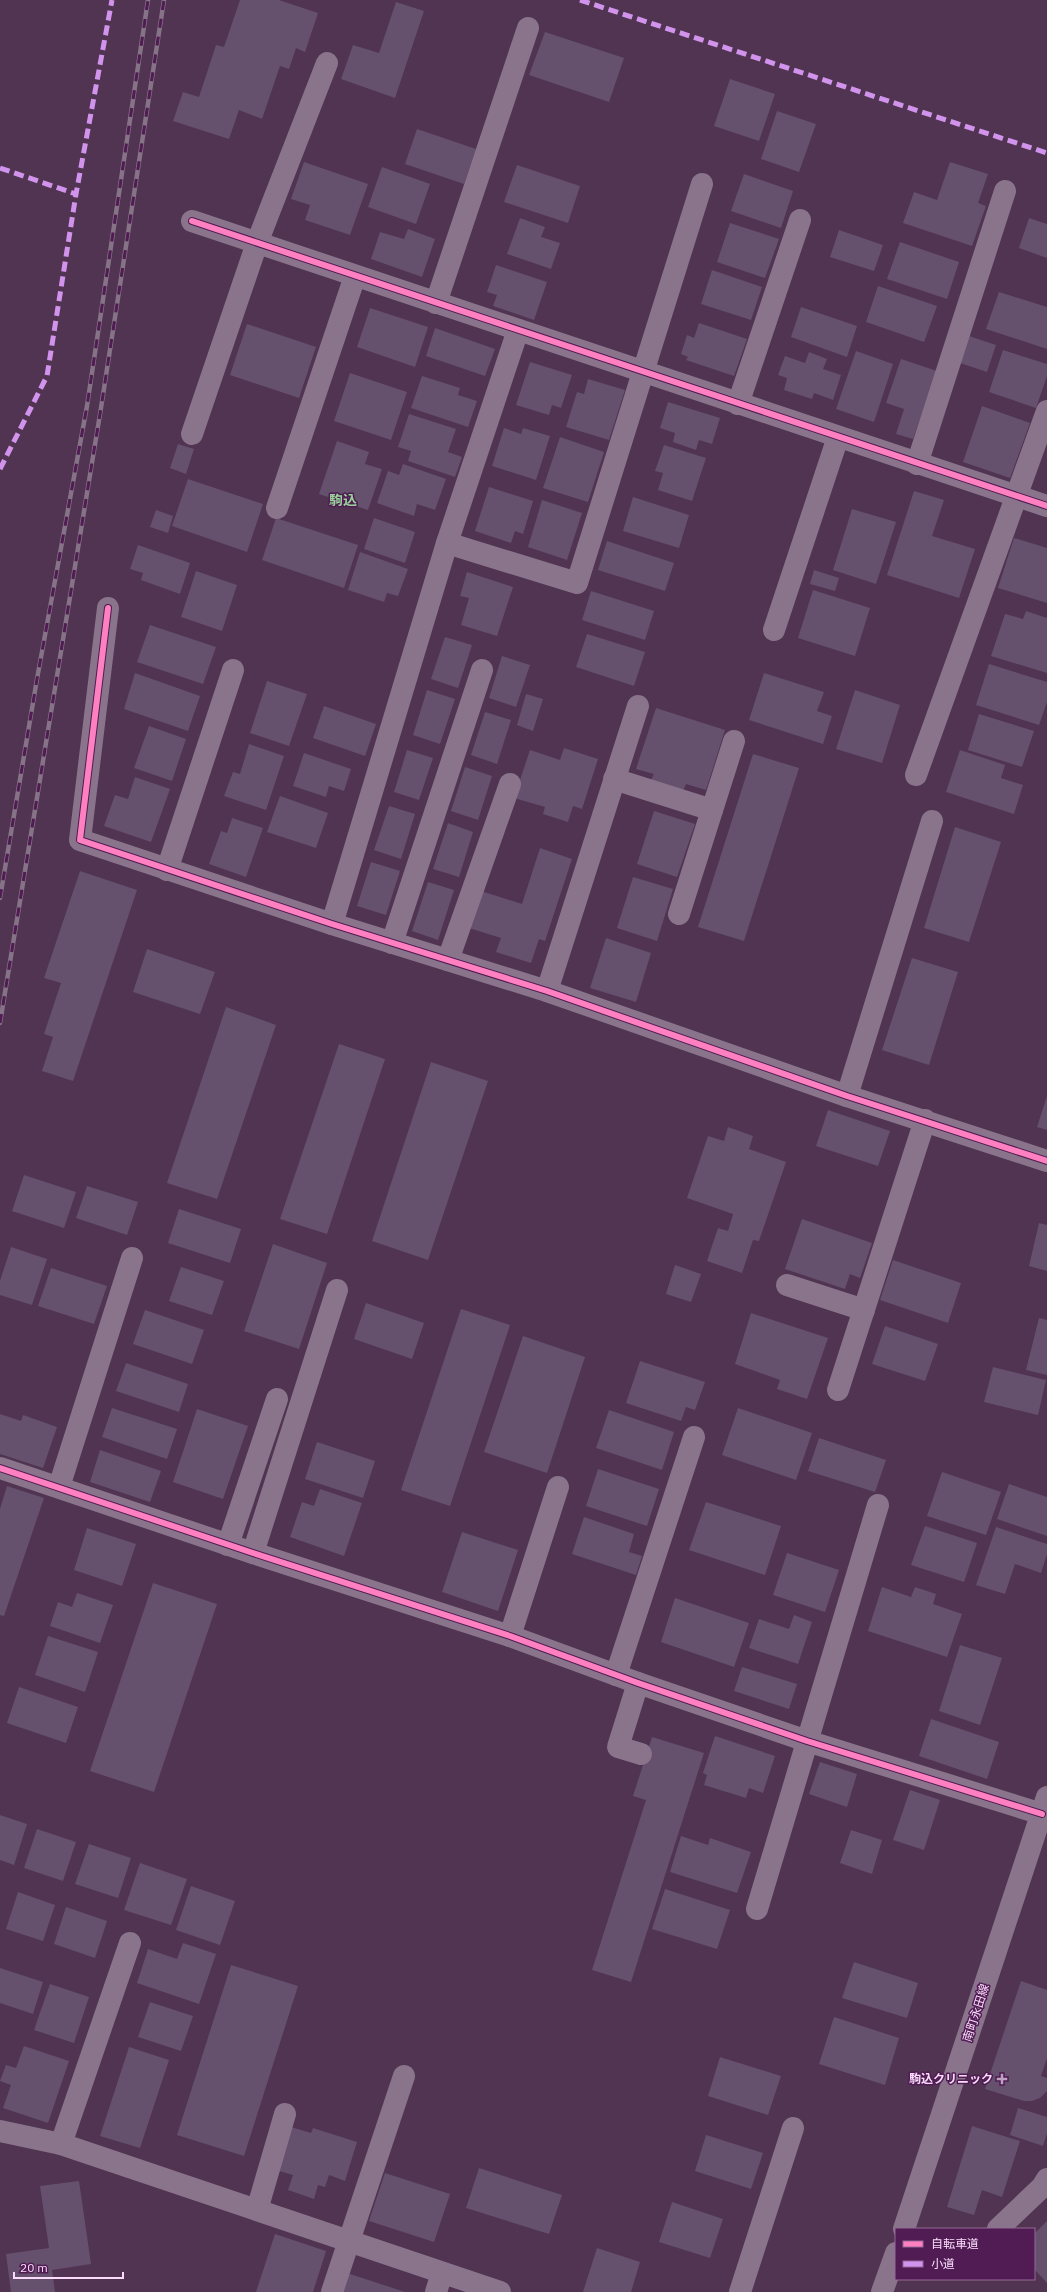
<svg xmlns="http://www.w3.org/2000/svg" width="1047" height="2292" viewBox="0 0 1047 2292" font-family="'IBM Plex Sans','Noto Sans JP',sans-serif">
<rect width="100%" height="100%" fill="#503451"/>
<g fill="#65516e">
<polygon points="240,0 279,0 318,13 305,52 296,48 289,69 280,66 262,119 239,110 229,139 173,121 183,92 199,97 216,45 224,47"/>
<polygon points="396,2 424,11 395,98 341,79 353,45 379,53"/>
<polygon points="545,32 624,58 609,102 529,75"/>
<polygon points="730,79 775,94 759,141 714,126"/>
<polygon points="777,111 816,124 799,172 761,159"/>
<polygon points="417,129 476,149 464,184 405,164"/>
<polygon points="304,162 368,184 350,235 305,220 310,205 291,199"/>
<polygon points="950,162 988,174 978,203 986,206 972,246 903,223 914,192 937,200"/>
<polygon points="517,165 580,186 568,223 504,202"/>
<polygon points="382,167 430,184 416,224 368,207"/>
<polygon points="744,174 793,191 781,228 731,211"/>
<polygon points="520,218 545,227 541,237 560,243 551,269 507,254"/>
<polygon points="1029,218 1047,224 1047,258 1019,248"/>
<polygon points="730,223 779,239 765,278 717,262"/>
<polygon points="408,229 435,239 422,277 371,259 380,232 404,239"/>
<polygon points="839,230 883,245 874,271 830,257"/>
<polygon points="900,242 959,262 947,299 887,279"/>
<polygon points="496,265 547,282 534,320 493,306 497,295 487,292"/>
<polygon points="712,270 762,287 751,320 701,304"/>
<polygon points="878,286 937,306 924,342 866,322"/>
<polygon points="999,292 1047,307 1047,349 986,329"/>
<polygon points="801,307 857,326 847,357 791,337"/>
<polygon points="370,308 428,327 415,367 357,347"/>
<polygon points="699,323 747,339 734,376 686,360 688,357 681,354 687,335 694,338"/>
<polygon points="247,324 316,347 299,398 230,375"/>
<polygon points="435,328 495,349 485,376 426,356"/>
<polygon points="969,336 996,345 987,372 960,363"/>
<polygon points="1003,350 1047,364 1047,376 1036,408 989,392"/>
<polygon points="856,351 893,364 874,422 836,409"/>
<polygon points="809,352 827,359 823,369 841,375 833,400 814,393 812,399 784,390 787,378 778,375 785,356 805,363"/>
<polygon points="901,359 937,371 913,439 896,434 904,409 886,403"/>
<polygon points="530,362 572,375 561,408 552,405 549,415 516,405"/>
<polygon points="350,373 407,392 391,440 334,421"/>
<polygon points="422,376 460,388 458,395 477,401 468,427 411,408"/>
<polygon points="588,379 625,390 609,440 566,427 577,392 584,394"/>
<polygon points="668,402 720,418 712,444 699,440 696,450 673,442 675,433 660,428"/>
<polygon points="982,406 1030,423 1010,478 963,462"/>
<polygon points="409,414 456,429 448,452 462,457 455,477 408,461 411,451 398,447"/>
<polygon points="504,428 521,434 523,428 550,436 536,480 492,466"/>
<polygon points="560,437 604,452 588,502 543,488"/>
<polygon points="337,441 369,452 365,464 382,469 368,510 319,494"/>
<polygon points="178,444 194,449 186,474 170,468"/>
<polygon points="664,445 706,458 692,501 658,490 663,473 655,471"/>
<polygon points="403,464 446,479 435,510 417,504 414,516 377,503 388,471 399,475"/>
<polygon points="188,479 263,504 247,552 172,526"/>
<polygon points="489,487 533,501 523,534 515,531 511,543 475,531"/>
<polygon points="914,491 944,500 932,536 975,549 959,598 887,575"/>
<polygon points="633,497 689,515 679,548 623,531"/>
<polygon points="542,500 582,513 567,560 528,547"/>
<polygon points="852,509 896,522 876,584 833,570"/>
<polygon points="156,510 173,516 168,533 150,527"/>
<polygon points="276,518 358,545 344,588 262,560"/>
<polygon points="374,518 415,532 405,563 364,549"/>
<polygon points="1014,538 1047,548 1047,603 998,588"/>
<polygon points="607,541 674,563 665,591 598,570"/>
<polygon points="138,545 190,563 180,594 141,580 143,573 130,569"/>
<polygon points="360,552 408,569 398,596 387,593 384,602 348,590"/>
<polygon points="814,570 839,578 835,591 810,584"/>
<polygon points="196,571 237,585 222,631 181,617"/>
<polygon points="467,572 513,587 497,636 461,625 469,598 460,596"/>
<polygon points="813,590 870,608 855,656 798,638"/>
<polygon points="591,591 654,611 645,640 582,620"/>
<polygon points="1026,611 1047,618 1047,673 991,656 1005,614 1023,619"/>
<polygon points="150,625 216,647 203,684 137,662"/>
<polygon points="587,634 645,652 634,686 576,667"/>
<polygon points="445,637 472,645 458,688 431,679"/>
<polygon points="502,656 530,665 516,707 489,698"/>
<polygon points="989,664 1047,682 1047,702 1039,725 976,705"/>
<polygon points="135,673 200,696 188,731 124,709"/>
<polygon points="764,673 824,692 817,711 832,716 823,744 749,720"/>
<polygon points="267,681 307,694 289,746 250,733"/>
<polygon points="427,690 455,699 440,744 413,735"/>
<polygon points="855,690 900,705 882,763 836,749"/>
<polygon points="526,694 543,699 533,731 517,725"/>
<polygon points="324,706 376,724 365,756 313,738"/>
<polygon points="656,708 725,730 706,790 686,784 683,791 651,780 654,774 636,769"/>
<polygon points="485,712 511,720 497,764 471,755"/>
<polygon points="979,714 1034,731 1022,767 968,750"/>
<polygon points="149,726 186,739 172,781 134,768"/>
<polygon points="249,744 284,756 266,810 224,796 233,772 240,774"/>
<polygon points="564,748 598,759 582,809 573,806 568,822 543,814 545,807 514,798 530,750 560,760"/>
<polygon points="407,750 433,758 419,800 394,792"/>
<polygon points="960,750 1005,765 1001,778 1023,785 1014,814 946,792"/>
<polygon points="304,753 351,769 344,791 329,786 326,797 293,786"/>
<polygon points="753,754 799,768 744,941 698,927"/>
<polygon points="465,767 492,776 478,820 451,811"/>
<polygon points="135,777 170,789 151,842 104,826 115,795 128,799"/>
<polygon points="280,796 328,813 316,848 267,832"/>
<polygon points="389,806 415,814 401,859 374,850"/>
<polygon points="654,811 695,824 677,877 637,864"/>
<polygon points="232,818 263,828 246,877 209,864 221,831 227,833"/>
<polygon points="448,823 473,832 459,877 433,869"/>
<polygon points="955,827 1001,842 969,942 924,928"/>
<polygon points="540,848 572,859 545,941 539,939 531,963 496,952 501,938 469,928 481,891 522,904"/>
<polygon points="371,862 400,871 386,915 357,906"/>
<polygon points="80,871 137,890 73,1081 42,1071 53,1037 44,1034 61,983 44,978"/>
<polygon points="633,877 673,889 657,941 617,928"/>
<polygon points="428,882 454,890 438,940 412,931"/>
<polygon points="606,938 651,953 636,1002 590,988"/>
<polygon points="147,949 215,972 200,1014 133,992"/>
<polygon points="912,958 958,972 929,1065 882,1050"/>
<polygon points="226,1007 276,1025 217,1199 167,1183"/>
<polygon points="339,1044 385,1059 327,1234 280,1219"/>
<polygon points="431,1062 488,1081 428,1260 372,1241"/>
<polygon points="1047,1096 1047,1130 1037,1127"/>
<polygon points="828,1110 890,1131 878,1166 816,1146"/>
<polygon points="728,1127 753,1136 749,1149 786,1162 759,1241 753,1240 742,1273 707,1261 718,1228 728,1231 733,1214 687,1198 708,1136 724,1141"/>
<polygon points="24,1175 76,1192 64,1228 12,1211"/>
<polygon points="87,1186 138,1202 127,1235 76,1218"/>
<polygon points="179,1209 241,1229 230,1263 168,1243"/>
<polygon points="802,1219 872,1243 860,1278 850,1274 845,1289 785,1269"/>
<polygon points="1039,1223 1047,1225 1047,1271 1029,1266"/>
<polygon points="273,1244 327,1263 299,1349 244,1331"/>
<polygon points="11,1247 47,1259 32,1305 0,1295 0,1281"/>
<polygon points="893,1260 961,1283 948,1323 880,1300"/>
<polygon points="675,1265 701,1274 691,1302 666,1294"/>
<polygon points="181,1267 224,1281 212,1315 169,1301"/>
<polygon points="51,1268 107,1286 94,1324 38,1306"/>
<polygon points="366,1303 424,1323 412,1359 354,1339"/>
<polygon points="461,1309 510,1325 450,1506 401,1490"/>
<polygon points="145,1310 204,1330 192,1364 133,1344"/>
<polygon points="751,1313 828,1338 807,1399 777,1389 780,1380 735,1364"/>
<polygon points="1039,1318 1047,1320 1047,1375 1026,1370"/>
<polygon points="885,1326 938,1344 925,1381 872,1364"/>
<polygon points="523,1336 585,1357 547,1473 484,1452"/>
<polygon points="640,1361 705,1382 695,1410 686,1407 681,1421 626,1403"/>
<polygon points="126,1363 188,1384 179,1412 116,1391"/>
<polygon points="993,1367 1046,1380 1038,1415 984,1402"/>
<polygon points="112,1408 177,1429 167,1459 102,1437"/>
<polygon points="738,1408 812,1433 796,1480 722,1455"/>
<polygon points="197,1409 248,1426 223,1499 173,1482"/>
<polygon points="609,1410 674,1432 662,1470 596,1448"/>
<polygon points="0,1414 21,1421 23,1415 57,1427 43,1468 0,1454"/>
<polygon points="819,1438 886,1460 875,1492 808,1471"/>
<polygon points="317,1442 375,1461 363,1498 305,1479"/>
<polygon points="100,1450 161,1471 150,1502 90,1482"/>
<polygon points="598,1469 659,1489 647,1526 586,1506"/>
<polygon points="942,1472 1001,1492 986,1535 927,1516"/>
<polygon points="1009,1484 1047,1497 1047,1536 997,1519"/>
<polygon points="7,1486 44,1498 4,1616 0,1615 0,1509"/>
<polygon points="320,1489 362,1503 344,1556 290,1537 302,1502 314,1506"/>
<polygon points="706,1502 781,1526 765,1575 689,1550"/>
<polygon points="584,1517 634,1534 629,1552 642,1556 636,1575 572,1554"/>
<polygon points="925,1526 977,1543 964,1582 911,1565"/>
<polygon points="996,1527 1047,1544 1047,1554 1041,1573 1015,1564 1005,1594 976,1585"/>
<polygon points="87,1528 136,1544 122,1586 74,1570"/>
<polygon points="462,1532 518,1550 498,1611 442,1592"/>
<polygon points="787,1553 839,1570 825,1612 773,1595"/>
<polygon points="153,1583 217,1604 154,1792 90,1771"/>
<polygon points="882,1587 911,1597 915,1587 936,1594 933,1604 962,1614 947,1657 868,1631"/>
<polygon points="77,1593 113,1605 100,1643 50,1626 58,1602 72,1607"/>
<polygon points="675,1598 749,1623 734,1667 661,1642"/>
<polygon points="794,1615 812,1622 798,1664 749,1648 759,1619 789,1629"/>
<polygon points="48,1636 98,1652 85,1692 35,1675"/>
<polygon points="960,1645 1002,1658 980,1725 939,1711"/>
<polygon points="742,1667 797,1684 789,1709 734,1691"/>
<polygon points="19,1687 78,1707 66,1743 7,1723"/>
<polygon points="931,1719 999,1742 987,1779 919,1756"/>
<polygon points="715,1736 775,1756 763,1793 749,1788 746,1798 704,1785 707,1775 703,1773"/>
<polygon points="652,1737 704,1753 631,1982 592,1970 646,1800 633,1796"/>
<polygon points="820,1762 857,1774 847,1807 809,1794"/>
<polygon points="910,1790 940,1800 924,1850 893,1840"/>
<polygon points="0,1815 27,1824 14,1865 0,1860"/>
<polygon points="37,1829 76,1842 63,1881 24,1868"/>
<polygon points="851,1830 882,1840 872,1874 840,1863"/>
<polygon points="681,1836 708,1845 710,1838 751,1852 737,1893 670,1872"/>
<polygon points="89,1844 131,1858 118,1898 75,1884"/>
<polygon points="140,1863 187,1879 171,1925 124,1910"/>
<polygon points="191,1886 235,1901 220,1945 176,1930"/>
<polygon points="665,1889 730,1910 717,1949 652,1929"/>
<polygon points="18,1892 55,1905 43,1941 6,1929"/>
<polygon points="66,1907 107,1921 95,1958 54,1944"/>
<polygon points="183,1943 216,1954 199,2004 137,1983 148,1949 177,1959"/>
<polygon points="854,1962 918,1983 907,2018 842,1998"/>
<polygon points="231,1965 298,1986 244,2156 177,2135"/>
<polygon points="0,1968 43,1982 33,2014 0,2003"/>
<polygon points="1021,1981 1047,1990 1047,2058 1041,2076 1047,2078 1047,2091 1040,2098 1032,2101 1024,2101 985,2089"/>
<polygon points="50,1984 89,1997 74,2043 34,2030"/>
<polygon points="150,2002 193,2016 181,2051 138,2037"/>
<polygon points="834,2017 899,2038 885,2085 819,2064"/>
<polygon points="24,2046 69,2061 48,2123 3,2108 11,2085 0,2081 6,2065 16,2068"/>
<polygon points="129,2047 169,2060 140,2148 100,2136"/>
<polygon points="720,2057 781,2076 768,2115 708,2096"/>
<polygon points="1018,2108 1047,2117 1047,2133 1043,2146 1010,2135"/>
<polygon points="972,2126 1020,2141 1002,2197 982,2190 974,2215 947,2207"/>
<polygon points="291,2127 311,2133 313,2128 357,2142 345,2181 329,2175 325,2187 318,2185 314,2199 288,2190 293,2175 276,2170"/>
<polygon points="706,2135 763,2153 751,2189 695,2171"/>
<polygon points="479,2168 562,2195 549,2234 466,2208"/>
<polygon points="385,2173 450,2194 434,2242 369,2221"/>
<polygon points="79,2181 91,2264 52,2270 55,2292 11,2292 6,2254 49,2248 40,2186"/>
<polygon points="672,2202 723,2219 710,2258 659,2242"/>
<polygon points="1047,2221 1047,2283 1034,2269 1034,2234"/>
<polygon points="275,2234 326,2251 313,2292 256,2292"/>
<polygon points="597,2248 640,2262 631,2292 583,2292"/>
<polygon points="347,2273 405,2292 341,2292"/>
</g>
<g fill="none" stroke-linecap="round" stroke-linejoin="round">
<g stroke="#8a748c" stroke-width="22">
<polyline points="192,221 1047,506"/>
<polyline points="436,303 528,28"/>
<polyline points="738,404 800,220"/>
<polyline points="192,434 257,243 327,63"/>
<polyline points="917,464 1005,191"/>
<polyline points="277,508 355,276"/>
<polyline points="447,543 577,583 702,184"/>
<polyline points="108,608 80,840 332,924 547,991 847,1096 1047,1161"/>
<polyline points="774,630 838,437"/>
<polyline points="916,775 1047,411"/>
<polyline points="614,779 712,810"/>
<polyline points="167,870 233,670"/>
<polyline points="679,914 734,741"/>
<polyline points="332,924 447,543 518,330"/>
<polyline points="392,943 482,670"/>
<polyline points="448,960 510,784"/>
<polyline points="547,991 638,706"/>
<polyline points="847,1096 932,821"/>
<polyline points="787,1285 864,1310"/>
<polyline points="838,1390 925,1120"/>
<polyline points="0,1468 253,1553 510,1636 638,1683 807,1741 1042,1814"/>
<polyline points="59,1487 132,1258"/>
<polyline points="228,1545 277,1399"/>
<polyline points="253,1553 337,1290"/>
<polyline points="510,1636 558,1487"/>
<polyline points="616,1675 694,1437"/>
<polyline points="638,1683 618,1747 641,1754"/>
<polyline points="757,1909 878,1505"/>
<polyline points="0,2131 61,2144 500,2292"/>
<polyline points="61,2144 130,1943"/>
<polyline points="257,2210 285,2114"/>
<polyline points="904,2229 1047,1797"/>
<polyline points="998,2229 1042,2187 1047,2179"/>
<polyline points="332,2292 404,2076"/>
<polyline points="436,2292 442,2273"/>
<polyline points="740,2292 793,2128"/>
<polyline points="882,2292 896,2253"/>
</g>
<g stroke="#877388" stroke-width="4.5">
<g id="rail">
<polyline points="0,898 37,679 87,406 148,0"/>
<polyline points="0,1023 101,408 164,0"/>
</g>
</g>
<use href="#rail" stroke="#501c53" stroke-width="3" stroke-dasharray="9" stroke-linecap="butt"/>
<g stroke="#d193ec" stroke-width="5" stroke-dasharray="10 5" stroke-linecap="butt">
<polyline points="580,0 1047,153"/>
<polyline points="0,168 76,194"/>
<polyline points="0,469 47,376 76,194 112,0"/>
</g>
<g stroke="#501c53" stroke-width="8">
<g id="cycleway">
<polyline points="192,221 1047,506"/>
<polyline points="108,608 80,840 332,924 547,991 847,1096 1047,1161"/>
<polyline points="0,1468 253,1553 510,1636 638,1683 807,1741 1042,1814"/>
</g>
</g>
<use href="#cycleway" stroke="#ff80c0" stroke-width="6"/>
</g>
<path fill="#bea1c0" stroke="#501c53" stroke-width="1.5" d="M1000 2073h4v4h4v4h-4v4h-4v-4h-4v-4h4z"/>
<g text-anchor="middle" stroke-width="3" stroke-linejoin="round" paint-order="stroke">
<g font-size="12" fill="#fadbfb" stroke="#501c53">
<text transform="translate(976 2013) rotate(-72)" y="4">南町永田線</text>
</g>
<g font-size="12" font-weight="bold" fill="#fadbfb" stroke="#501c53" text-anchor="end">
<text x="993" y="2083">駒込クリニック</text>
</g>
<g font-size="14" font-weight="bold" fill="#98d39a" stroke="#501c53">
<text x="343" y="505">駒込</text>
</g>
</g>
<rect x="895" y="2228" width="140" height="52" fill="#501c53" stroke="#946896"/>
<rect x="903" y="2241" width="20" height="6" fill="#ff80c0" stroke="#946896"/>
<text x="931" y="2248" font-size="12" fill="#fadbfb">自転車道</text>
<rect x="903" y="2261" width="20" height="6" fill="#d193ec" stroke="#946896"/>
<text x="931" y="2268" font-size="12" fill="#fadbfb">小道</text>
<path d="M14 2272v6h109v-6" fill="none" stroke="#fadbfb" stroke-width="2"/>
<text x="20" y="2272" font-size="12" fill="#fadbfb" stroke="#501c53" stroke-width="3" paint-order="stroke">20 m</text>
</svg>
